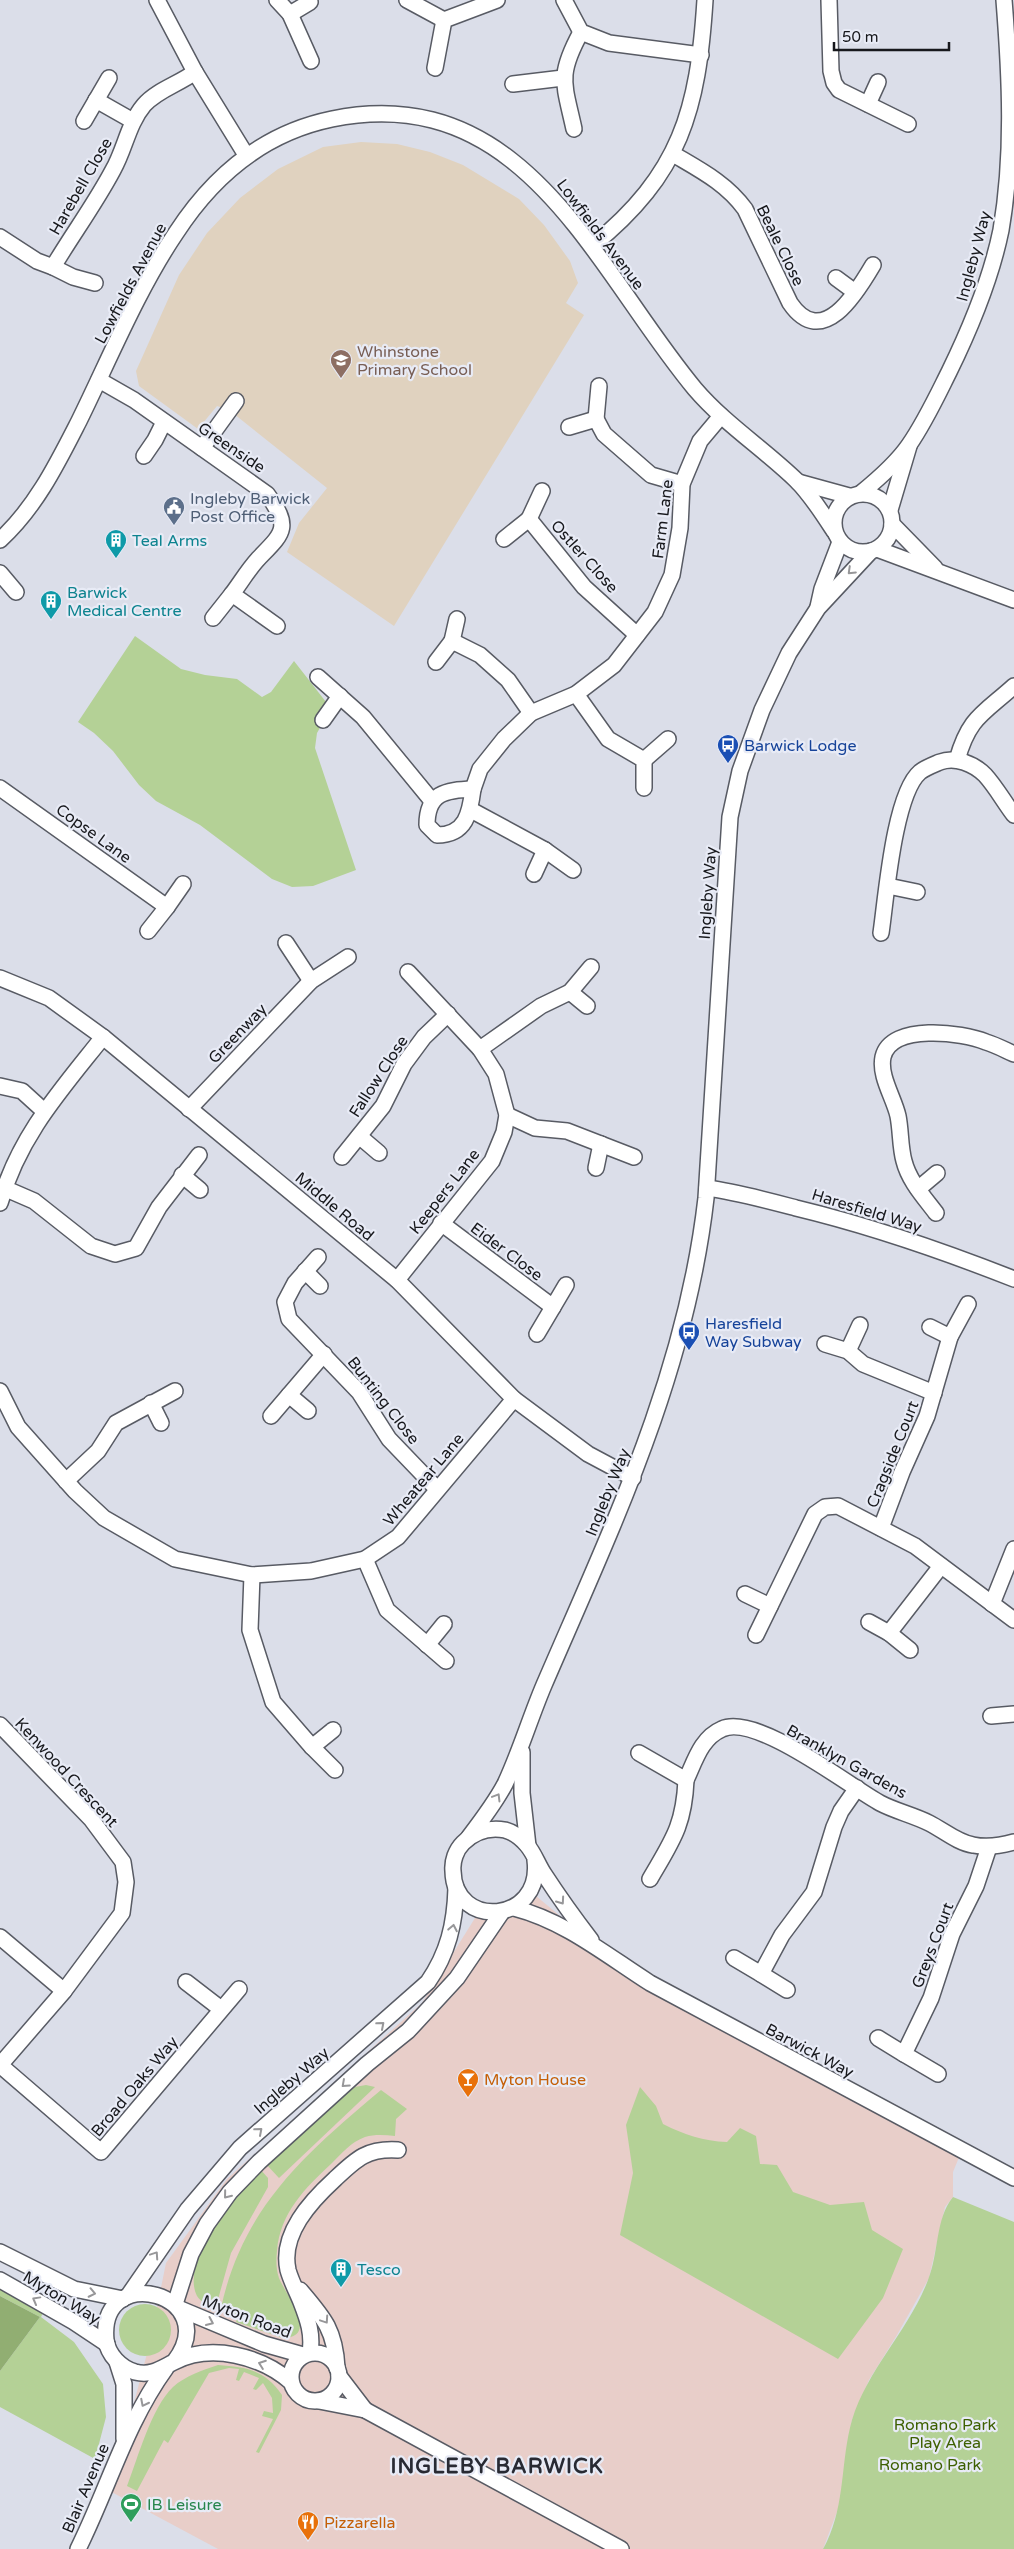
<svg xmlns="http://www.w3.org/2000/svg" width="1014" height="2549" viewBox="0 0 1014 2549" font-family="'Varela Round',sans-serif">
<rect width="100%" height="100%" fill="#dbdee9"/>
<polygon fill="#e8cec9" points="530,1891 595,1945 962,2150 953,2172 953,2197 945,2207 929,2278 897,2335 869,2380 852,2420 840,2504 823,2549 218,2549 106,2489 124,2441 150,2342 166,2263 227,2179 422,2003 480,1910 491,1912"/>
<polygon fill="#e0d2bf" points="361,142 397,144 430,152 463,165 519,199 544,225 570,261 578,283 566,303 584,315 394,626 287,552 299,523 327,488 229,410 217,406 198,429 139,386 136,371 179,275 207,233 240,198 278,169 323,147"/>
<g fill="#b4d196">
<polygon points="135,636 181,669 205,675 237,679 262,697 271,692 294,661 326,702 324,709 315,720 321,726 317,733 315,748 356,870 313,886 292,887 272,879 200,825 156,801 139,785 113,751 94,733 78,722"/>
<polygon points="366,2085 375,2087 279,2178 266,2164 345,2095 355,2087"/>
<path d="M640,2087L656,2106L663,2124C685,2135 703,2141 727,2142L740,2128L756,2136L760,2164L777,2165L793,2192L830,2205L864,2202L872,2230L903,2249L883,2298L838,2359L620,2235L633,2173L626,2125Z"/>
<path d="M381,2090L407,2109L396,2119L395,2136C385,2135 375,2134 365,2137C351,2142 342,2153 332,2163C305,2188 280,2213 277,2251C276,2260 276,2269 279,2278C284,2292 321,2337 283,2338L236,2322L238,2317L221,2308C243,2207 305,2154 381,2090Z"/>
<path d="M260,2169L268,2178V2187L231,2253L215,2310C209,2307 201,2302 197,2296C179,2260 238,2194 260,2169Z"/>
<path d="M953,2197L1014,2222V2549H823C846,2509 840,2462 852,2420C868,2368 909,2330 928,2280C939,2253 935,2219 953,2197Z"/>
<polygon points="0,2289 43,2313 41,2317 74,2342 103,2384 106,2417 95,2459 0,2407 0,2371 40,2317 0,2296"/>
<circle cx="145" cy="2330" r="26"/>
<path d="M218,2365C247,2367 265,2370 282,2395L281,2410L259,2453L256,2452L273,2419L262,2416L264,2411L273,2413L272,2398L263,2383L256,2390L253,2389L259,2378L244,2372L239,2381L236,2380L239,2369L229,2368L209,2373L168,2443L164,2440L137,2491L127,2486C138,2458 151,2408 173,2387C185,2376 203,2370 218,2365Z"/>
</g>
<polygon fill="#91ae72" points="0,2296 40,2317 0,2371"/>
<g fill="none" stroke-linecap="round" stroke-linejoin="round">
<g stroke="#585b64" stroke-width="18">
<g id="minor">
<polyline points="157,0 195,72 246,155"/>
<polyline points="277,0 290,14 311,61"/>
<polyline points="407,0 444,20"/>
<polyline points="564,0 581,32 609,43 701,55"/>
<polyline points="829,0 831,71 834,83 839,90 908,124"/>
<polyline points="290,14 310,2"/>
<polyline points="435,68 444,20 497,0"/>
<polyline points="513,84 563,78"/>
<polyline points="96,100 133,121"/>
<polyline points="868,104 878,82"/>
<polyline points="84,121 109,78"/>
<path d="M574,129C564,83 557,76 581,32"/>
<path d="M673,154C700,170 726,183 745,209L790,303C822,350 856,294 873,265"/>
<path d="M0,237L37,261L53,267C72,235 95,204 113,170C125,149 128,124 144,105C157,90 179,84 195,72"/>
<path d="M592,246C681,174 698,110 705,0"/>
<polyline points="53,267 73,277 95,283"/>
<polyline points="836,278 855,292"/>
<path d="M99,380L134,400L267,494C292,528 283,533 258,559C248,570 241,582 232,594L277,626"/>
<polyline points="596,419 599,386"/>
<polyline points="569,427 596,419 604,434 651,475 682,484"/>
<polyline points="202,448 236,401"/>
<polyline points="144,456 155,440 164,422"/>
<polyline points="798,482 849,496"/>
<path d="M861,493C877,480 898,461 909,445C925,422 937,396 949,372C971,327 991,279 1001,230C1014,154 1010,76 1004,0"/>
<circle cx="863" cy="523" r="29"/>
<polyline points="890,510 909,446"/>
<polyline points="529,519 542,491"/>
<polyline points="892,524 935,568"/>
<polyline points="504,539 529,519 584,587 637,635"/>
<path d="M0,540C36,507 57,464 79,421C109,360 138,289 176,233C213,176 264,133 332,119C525,80 595,269 695,389C725,424 764,449 797,481C811,495 823,514 834,531"/>
<polyline points="877,549 1014,600"/>
<polyline points="0,573 16,592"/>
<polyline points="818,607 822,589 840,542"/>
<polyline points="213,618 232,594"/>
<polyline points="452,641 457,619"/>
<polyline points="436,662 452,641 480,655 508,680 531,713"/>
<polyline points="318,677 363,717 432,801"/>
<polyline points="576,694 608,739 644,760 644,788"/>
<polyline points="323,720 340,696"/>
<polyline points="644,760 668,739"/>
<path d="M957,760C969,717 983,714 1014,686"/>
<polyline points="0,788 167,907 148,931"/>
<polyline points="473,789 480,769 504,739 531,713 576,694 614,665 655,612 672,575 680,528 682,484 700,441 721,416"/>
<path d="M473,789C470,813 466,835 437,835L427,825C427,793 445,790 473,789Z"/>
<polyline points="471,810 545,850 573,870"/>
<polyline points="534,874 545,850"/>
<polyline points="888,886 917,892"/>
<polyline points="167,907 183,884"/>
<path d="M881,933C886,899 894,794 920,772C925,768 933,765 940,762C955,756 974,764 985,775C996,787 1004,802 1014,815"/>
<polyline points="286,943 311,981"/>
<polyline points="0,978 49,998 103,1037 397,1280 514,1399 588,1454 633,1478"/>
<polyline points="570,992 587,1006"/>
<polyline points="480,1049 541,1006 570,992 591,967"/>
<polyline points="0,1086 22,1091 44,1111"/>
<polyline points="189,1109 311,981 348,957"/>
<polyline points="507,1115 535,1128 567,1131 634,1157"/>
<polyline points="359,1136 379,1153"/>
<polyline points="342,1157 383,1106 404,1064 424,1037 448,1014"/>
<polyline points="596,1168 601,1144"/>
<polyline points="182,1175 200,1190"/>
<polyline points="4,1188 34,1201 91,1246 115,1254 136,1248 159,1207 199,1155"/>
<path d="M707,1188C737,1192 766,1200 796,1208C871,1226 943,1251 1014,1279"/>
<polyline points="918,1189 937,1173"/>
<path d="M0,1203C19,1136 61,1090 103,1037"/>
<path d="M936,1213C924,1197 909,1181 904,1161C900,1147 901,1131 898,1116C894,1098 879,1076 883,1057C891,1023 962,1032 986,1042C996,1045 1005,1050 1014,1054"/>
<polyline points="441,1223 553,1307 566,1285"/>
<polyline points="318,1257 295,1283 285,1302 289,1319 359,1392 389,1439 437,1489"/>
<polyline points="305,1271 320,1286"/>
<polyline points="397,1280 492,1161 504,1132 507,1115 496,1074 480,1049 408,972"/>
<polyline points="930,1327 950,1337"/>
<polyline points="537,1334 553,1307"/>
<polyline points="825,1344 848,1351 863,1364 934,1393"/>
<polyline points="848,1351 860,1325"/>
<polyline points="0,1391 18,1427 75,1491 104,1518 175,1559 252,1575 311,1571 365,1559 398,1537 514,1399"/>
<polyline points="289,1395 308,1411"/>
<polyline points="151,1403 161,1423"/>
<polyline points="271,1416 324,1354"/>
<polyline points="66,1481 98,1451 116,1423 175,1391"/>
<polyline points="881,1528 902,1472 927,1416 950,1337 968,1304"/>
<polyline points="365,1559 387,1610 446,1661"/>
<polyline points="252,1575 250,1630 273,1702 312,1747 335,1770"/>
<polyline points="745,1594 770,1606"/>
<polyline points="992,1604 1014,1549"/>
<polyline points="869,1622 889,1633 910,1650"/>
<polyline points="889,1633 941,1566"/>
<polyline points="756,1635 815,1514 825,1507 838,1506 915,1546 1014,1620"/>
<polyline points="427,1645 444,1624"/>
<polyline points="991,1716 1014,1714"/>
<polyline points="0,1725 91,1819 123,1862 126,1882 122,1913 64,1991 0,2065 101,2152 239,1989"/>
<polyline points="312,1747 333,1730"/>
<polyline points="522,1752 522,1793 528,1846"/>
<path d="M639,1753L686,1780C695,1761 701,1738 722,1729C756,1713 849,1786 880,1803C895,1811 913,1815 929,1823C943,1830 958,1843 973,1845C987,1848 1000,1846 1014,1842"/>
<path d="M469,1837C482,1820 495,1803 505,1784C520,1752 530,1718 544,1685C613,1525 686,1374 706,1198L730,817L740,771L762,710L789,653L818,608L871,551"/>
<path d="M535,1860C543,1924 454,1930 453,1871C452,1861 456,1850 463,1843C474,1832 489,1827 505,1830C513,1832 521,1838 527,1845C534,1853 538,1865 544,1874C559,1897 574,1918 591,1940"/>
<path d="M650,1879C672,1841 684,1826 686,1780"/>
<path d="M514,1908C565,1921 606,1955 650,1983L1014,2178"/>
<polyline points="0,1937 64,1991"/>
<polyline points="734,1958 761,1974"/>
<polyline points="186,1982 221,2009"/>
<polyline points="787,1990 761,1974 782,1935 814,1892 834,1827 841,1811 857,1788"/>
<polyline points="878,2038 904,2054"/>
<polyline points="938,2074 904,2054 931,1998 952,1934 976,1886 989,1847"/>
<polyline points="0,2252 74,2289 123,2299"/>
<polyline points="0,2280 74,2322 107,2344"/>
<path d="M300,2290C324,2318 335,2330 337,2368"/>
<path d="M128,2296L188,2209L240,2148L428,1982C448,1953 455,1924 456,1888"/>
<polyline points="175,2304 191,2254 207,2224 230,2192 259,2162 367,2064 408,2031 457,1978 502,1912"/>
<polyline points="178,2308 264,2344 303,2355"/>
<circle cx="315" cy="2377" r="24"/>
<path d="M310,2353C313,2334 308,2320 301,2302C297,2292 291,2281 288,2270C280,2234 311,2201 335,2179C356,2159 367,2148 398,2150"/>
<polyline points="117,2362 124,2384 124,2439"/>
<path d="M174,2362C226,2294 98,2260 106,2340C108,2355 121,2368 135,2372C151,2376 160,2369 174,2362C211,2343 261,2356 291,2382"/>
<polyline points="339,2376 365,2410"/>
<polyline points="319,2401 365,2410 621,2549"/>
<path d="M78,2549C108,2489 126,2423 166,2368"/>
</g>
</g>
<use href="#minor" stroke="#fff" stroke-width="15"/>
</g>
<defs><path id="oneway-chevron" d="M-2-3.5L2.5 0L-2 3.5" fill="none" stroke-width="1.6" stroke-linecap="round" stroke-linejoin="round" transform="scale(1.25)"/></defs>
<g stroke="#979799">
<use href="#oneway-chevron" transform="translate(851 571) rotate(136)"/>
<use href="#oneway-chevron" transform="translate(497 1797) rotate(-59)"/>
<use href="#oneway-chevron" transform="translate(561 1901) rotate(55)"/>
<use href="#oneway-chevron" transform="translate(453 1928) rotate(-79)"/>
<use href="#oneway-chevron" transform="translate(381 2025) rotate(-41)"/>
<use href="#oneway-chevron" transform="translate(345 2084) rotate(138)"/>
<use href="#oneway-chevron" transform="translate(259 2131) rotate(-41)"/>
<use href="#oneway-chevron" transform="translate(227 2195) rotate(129)"/>
<use href="#oneway-chevron" transform="translate(155 2255) rotate(-56)"/>
<use href="#oneway-chevron" transform="translate(92 2293) rotate(12)"/>
<use href="#oneway-chevron" transform="translate(36 2300) rotate(-151)"/>
<use href="#oneway-chevron" transform="translate(325 2320) rotate(56)"/>
<use href="#oneway-chevron" transform="translate(210 2322) rotate(24)"/>
<use href="#oneway-chevron" transform="translate(262 2364) rotate(-160)"/>
<use href="#oneway-chevron" transform="translate(144 2403) rotate(117)"/>
</g>
<defs>
<g id="school-pin" transform="scale(1.125)"><path d="M0 17L-7.5 6A9.5 9.5 0 1 1 7.5 6Z" fill="#8d6e63" stroke="#e8ebf6"/><path d="M0-5L7-2L0 1L-7-2ZM-4 1L0 2.5L4 1V4Q0 6-4 4Z" fill="#fff"/></g>
<g id="civic-pin" transform="scale(1.125)"><path d="M0 17L-7.5 6A9.5 9.5 0 1 1 7.5 6Z" fill="#5c6f8a" stroke="#e8ebf6"/><path d="M-.6-6.5H3V-4.5H.6V-3L4-1V1h2V6H-6V1h2V-1L-.6-3ZM-1.2 2.5V6h2.4V2.5Z" fill="#fff"/></g>
<g id="building-pin" transform="scale(1.125)"><path d="M0 17L-7.5 6A9.5 9.5 0 1 1 7.5 6Z" fill="#0f9aa8" stroke="#e8ebf6"/><path d="M-4-6H4V6H1V3H-1V6H-4ZM-2.5-4.3h1.7v1.8h-1.7ZM.8-4.3h1.7v1.8H.8ZM-2.5-1h1.7V.8h-1.7ZM.8-1h1.7V.8H.8Z" fill="#fff"/></g>
<g id="bus-pin" transform="scale(1.125)"><path d="M0 17L-7.5 6A9.5 9.5 0 1 1 7.5 6Z" fill="#1a4fb4" stroke="#e8ebf6"/><path d="M-5-6H5V4H4V6H2V4H-2V6H-4V4H-5ZM-3.5-4V0h7V-4ZM-3.5 1.2v1.5H-2V1.2ZM2 1.2v1.5H3.5V1.2Z" fill="#fff"/></g>
<g id="bar-pin" transform="scale(1.125)"><path d="M0 17L-7.5 6A9.5 9.5 0 1 1 7.5 6Z" fill="#e8710a" stroke="#e8ebf6"/><path d="M-6-5H6L.8 .8V4.5H3.5V6h-7V4.5H-.8V.8Z" fill="#fff"/></g>
<g id="stadium-pin" transform="scale(1.125)"><path d="M0 17L-7.5 6A9.5 9.5 0 1 1 7.5 6Z" fill="#2e9e5b" stroke="#e8ebf6"/><path d="M0-5a6.5 5 0 1 0 0 10a6.5 5 0 1 0 0-10ZM-3.5-1.8h7v3.6h-7Z" fill="#fff"/></g>
<g id="restaurant-pin" transform="scale(1.125)"><path d="M0 17L-7.5 6A9.5 9.5 0 1 1 7.5 6Z" fill="#e8710a" stroke="#e8ebf6"/><path d="M-5-6h1v4h1v-4h1v4h1v-4h1v5L-1.5 .5V6h-2V.5L-5-1ZM5-6V6H3V1.5H1.5Q1.5-4 5-6Z" fill="#fff"/></g>
</defs>
<g fill-rule="evenodd">
<use href="#school-pin" x="341" y="360"/>
<use href="#civic-pin" x="174" y="507"/>
<use href="#building-pin" x="116" y="540"/>
<use href="#building-pin" x="51" y="601"/>
<use href="#bus-pin" x="728" y="745"/>
<use href="#bus-pin" x="689" y="1332"/>
<use href="#bar-pin" x="468" y="2079"/>
<use href="#building-pin" x="341" y="2269"/>
<use href="#stadium-pin" x="131" y="2504"/>
<use href="#restaurant-pin" x="308" y="2522"/>
</g>
<g text-anchor="middle" stroke-width="4.5" stroke-linejoin="round" paint-order="stroke">
<g font-size="16" fill="#17181c" stroke="#e8ebf6">
<text transform="translate(80 186) rotate(-60)" y="6">Harebell Close</text>
<text transform="translate(601 234) rotate(53)" y="6">Lowfields Avenue</text>
<text transform="translate(781 245) rotate(64)" y="6">Beale Close</text>
<text transform="translate(973 256) rotate(-75)" y="6">Ingleby Way</text>
<text transform="translate(130 283) rotate(-62)" y="6">Lowfields Avenue</text>
<text transform="translate(232 447) rotate(34)" y="6">Greenside</text>
<text transform="translate(662 519) rotate(-83)" y="6">Farm Lane</text>
<text transform="translate(585 556) rotate(48)" y="6">Ostler Close</text>
<text transform="translate(94 833) rotate(36)" y="6">Copse Lane</text>
<text transform="translate(707 893) rotate(-86)" y="6">Ingleby Way</text>
<text transform="translate(237 1033) rotate(-46)" y="6">Greenway</text>
<text transform="translate(378 1076) rotate(-57)" y="6">Fallow Close</text>
<text transform="translate(444 1191) rotate(-52)" y="6">Keepers Lane</text>
<text transform="translate(335 1206) rotate(40)" y="6">Middle Road</text>
<text transform="translate(867 1210) rotate(17)" y="6">Haresfield Way</text>
<text transform="translate(507 1251) rotate(37)" y="6">Eider Close</text>
<text transform="translate(384 1400) rotate(52)" y="6">Bunting Close</text>
<text transform="translate(892 1454) rotate(-68)" y="6">Cragside Court</text>
<text transform="translate(423 1479) rotate(-50)" y="6">Wheatear Lane</text>
<text transform="translate(607 1492) rotate(-68)" y="6">Ingleby Way</text>
<text transform="translate(847 1761) rotate(29)" y="6">Branklyn Gardens</text>
<text transform="translate(67 1772) rotate(47)" y="6">Kenwood Crescent</text>
<text transform="translate(932 1945) rotate(-69)" y="6">Greys Court</text>
<text transform="translate(810 2050) rotate(28)" y="6">Barwick Way</text>
<text transform="translate(291 2080) rotate(-41)" y="6">Ingleby Way</text>
<text transform="translate(134 2086) rotate(-50)" y="6">Broad Oaks Way</text>
<text transform="translate(62 2297) rotate(31)" y="6">Myton Way</text>
<text transform="translate(247 2316) rotate(21)" y="6">Myton Road</text>
<text transform="translate(85 2488) rotate(-67)" y="6">Blair Avenue</text>
</g>
<g font-size="16" fill="#785e54" stroke="#e8ebf6" text-anchor="start">
<text x="357" y="357">Whinstone<tspan x="357" dy="18">Primary School</tspan></text>
</g>
<g font-size="16" fill="#4e5e75" stroke="#e8ebf6" text-anchor="start">
<text x="190" y="504">Ingleby Barwick<tspan x="190" dy="18">Post Office</tspan></text>
</g>
<g font-size="16" fill="#0d838f" stroke="#e8ebf6" text-anchor="start">
<text x="132" y="546">Teal Arms</text>
<text x="67" y="598">Barwick<tspan x="67" dy="18">Medical Centre</tspan></text>
<text x="357" y="2275">Tesco</text>
</g>
<g font-size="16" fill="#164399" stroke="#e8ebf6" text-anchor="start">
<text x="744" y="751">Barwick Lodge</text>
<text x="705" y="1329">Haresfield<tspan x="705" dy="18">Way Subway</tspan></text>
</g>
<g font-size="16" fill="#c56008" stroke="#e8ebf6" text-anchor="start">
<text x="484" y="2085">Myton House</text>
<text x="324" y="2528">Pizzarella</text>
</g>
<g font-size="16" fill="#3e6002" stroke="#e8ebf6">
<text x="945" y="2430">Romano Park<tspan x="945" dy="18">Play Area</tspan></text>
<text x="930" y="2470">Romano Park</text>
</g>
<g font-size="16" fill="#27864d" stroke="#e8ebf6" text-anchor="start">
<text x="147" y="2510">IB Leisure</text>
</g>
<g font-size="21" font-weight="bold" letter-spacing="1" fill="#282a33" stroke="#e8ebf6">
<text x="497" y="2473">INGLEBY BARWICK</text>
</g>
</g>
<path d="M834 42v8h115v-8" fill="none" stroke="#17181c" stroke-width="2.5"/>
<text x="842" y="42" font-size="15" fill="#17181c" stroke="#e8ebf6" stroke-width="4" paint-order="stroke">50 m</text>
</svg>
